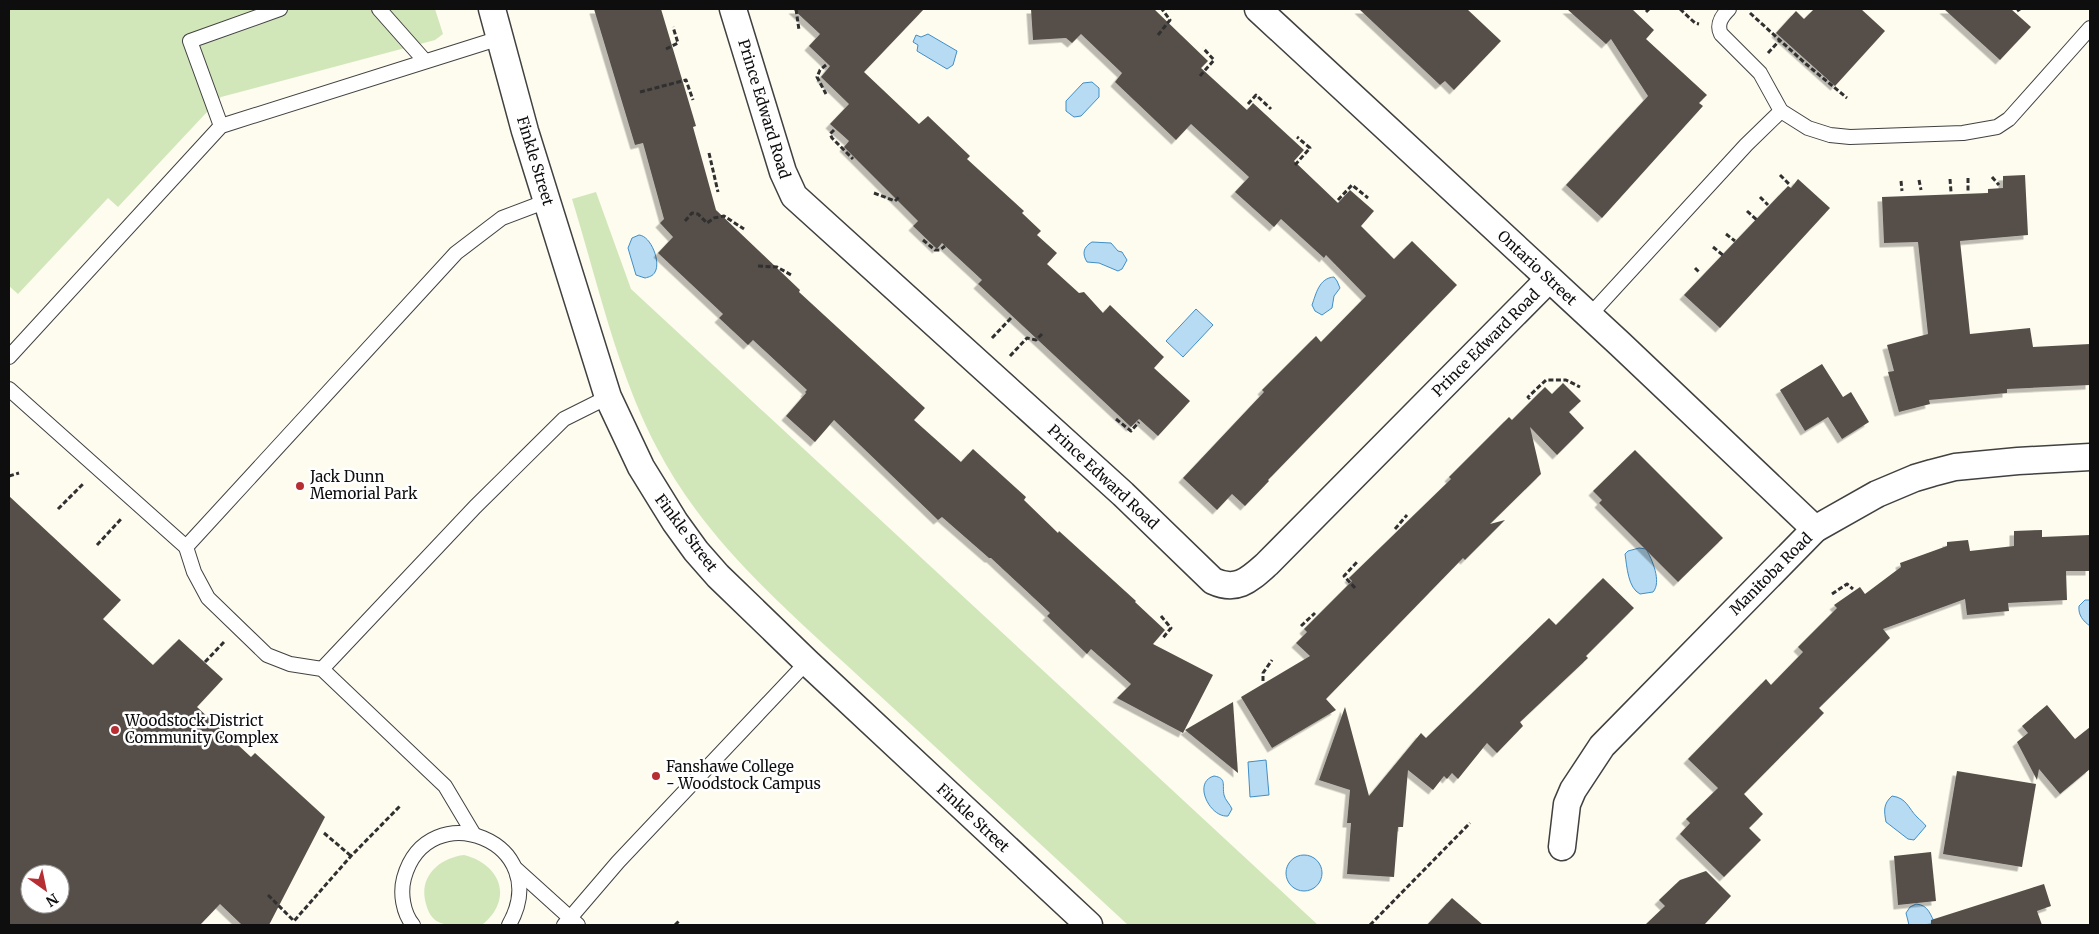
<svg xmlns="http://www.w3.org/2000/svg" width="2099" height="934" viewBox="0 0 2099 934" font-family="Merriweather,serif">
<defs>
<filter id="shadow"><feDropShadow dx="-4.5" dy="4.5" stdDeviation="0" flood-color="#0004"/></filter>
</defs>
<rect width="100%" height="100%" fill="#fefbef"/>
<g fill="#d1e7ba">
<polygon points="9,9 435,9 443,34 435,40 221,97 118,207 108,198 18,294 9,286"/>
<path d="M596,192L631,289L1318,925H1128C1044,847 960,770 876,692C796,618 707,545 657,448C617,372 597,280 572,199Z"/>
<path d="M464,855C490,861 511,885 494,912C491,916 486,923 481,925C477,927 470,925 465,925C447,925 432,927 426,904C418,877 439,858 464,855Z"/>
</g>
<g fill="#b6dbf3" stroke="#418fc6">
<polygon points="928,34 957,51 953,65 947,69 917,51 918,45 913,42 916,35 921,37"/>
<polygon points="1092,82 1099,88 1099,97 1081,116 1074,117 1066,111 1066,101 1083,83"/>
<path d="M639,235C651,236 661,262 655,272C653,276 649,277 645,278L636,275L628,248L632,238Z"/>
<path d="M1092,242L1111,243L1118,251L1122,252L1127,260L1122,269L1118,271L1099,263L1087,262C1082,254 1083,247 1092,242Z"/>
<path d="M1334,277L1337,281L1340,288L1334,296L1332,308L1322,315L1315,311L1312,305C1316,294 1319,278 1334,277Z"/>
<polygon points="1196,309 1213,325 1183,357 1166,341"/>
<path d="M1639,548L1646,549C1652,559 1662,582 1653,592L1640,594C1628,588 1627,567 1625,554L1628,551Z"/>
<path d="M2085,600H2090V626C2083,621 2078,615 2079,606Z"/>
<polygon points="1266,760 1269,795 1250,797 1248,762"/>
<path d="M1214,776C1227,778 1222,785 1224,795C1225,800 1230,804 1232,809L1228,816C1210,818 1192,782 1214,776Z"/>
<path d="M1892,796C1907,798 1908,808 1917,817C1921,821 1923,822 1926,826L1914,840L1908,839L1886,822C1884,811 1883,804 1892,796Z"/>
<circle cx="1304" cy="873" r="18"/>
<path d="M1916,904C1929,905 1930,915 1936,925H1909L1906,913L1910,907Z"/>
</g>
<g fill="#564f4a" fill-rule="evenodd" filter="url(#shadow)">
<polygon points="594,9 661,9 696,126 693,127 716,210 800,290 799,292 925,408 914,420 961,462 973,449 1026,497 1024,500 1058,533 1059,531 1136,601 1135,602 1165,630 1153,644 1213,675 1183,733 1117,698 1131,684 1091,649 1087,654 1047,616 1050,613 991,558 989,558 942,517 938,520 834,420 815,442 786,416 806,393 805,392 807,390 753,340 748,345 719,318 723,314 658,253 673,237 660,223 664,219 643,143 635,145"/>
<polygon points="793,9 924,9 864,72 919,124 928,116 970,156 967,159 1024,211 1022,213 1041,231 1037,235 1057,253 1047,264 1079,293 1084,292 1103,313 1110,305 1164,357 1154,368 1190,401 1158,436 1139,419 1131,427 978,284 982,280 942,243 937,249 913,226 918,221 844,147 849,141 830,124 849,104 821,77 830,66 809,46 820,34"/>
<polygon points="1031,9 1154,9 1208,61 1201,68 1247,110 1253,103 1304,150 1294,161 1338,203 1350,190 1374,211 1361,226 1394,259 1412,241 1457,285 1268,480 1269,481 1245,506 1232,494 1217,510 1183,478 1264,392 1262,390 1316,336 1321,342 1366,296 1326,255 1324,258 1281,219 1274,227 1235,192 1249,177 1191,124 1176,140 1115,82 1122,73 1081,34 1072,43 1066,38 1033,40"/>
<polygon points="1359,9 1467,9 1501,41 1454,90 1445,81 1440,85"/>
<polygon points="1567,9 1632,9 1654,30 1646,39 1707,95 1699,103 1703,106 1602,218 1566,185 1648,96 1611,39 1606,44"/>
<polygon points="1814,9 1861,9 1885,31 1835,86 1776,33 1796,11 1804,19"/>
<polygon points="1944,9 2011,9 2031,27 2000,60"/>
<polygon points="2025,175 2028,235 1960,241 1970,334 2030,328 2033,347 2090,344 2090,385 2007,389 2007,393 1929,400 1930,404 1899,412 1888,372 1894,371 1887,345 1928,334 1918,242 1884,243 1882,197 1988,193 1988,189 2003,188 2003,176"/>
<polygon points="1798,179 1830,208 1720,328 1684,295 1788,186 1791,188"/>
<polygon points="1822,364 1843,397 1851,392 1869,422 1842,439 1828,417 1805,431 1780,390"/>
<polygon points="1563,383 1581,401 1569,412 1584,428 1557,455 1530,427 1541,474 1490,524 1505,520 1465,560 1463,558 1326,699 1336,710 1272,748 1241,697 1310,656 1296,643 1307,632 1304,629 1352,581 1349,578 1451,479 1449,477 1509,417 1512,420 1545,387 1552,394"/>
<polygon points="1635,450 1723,538 1678,582 1599,503 1602,500 1593,491"/>
<path d="M9,496L121,600L103,619L153,665L179,639L223,679L197,707L251,757L255,753L325,817L269,925H242L220,904L200,925H9ZM30,874H60V904H30Z"/>
<polygon points="2042,530 2042,537 2090,535 2090,571 2066,571 2067,600 2008,603 2009,611 1967,615 1965,599 1883,629 1890,638 1819,708 1824,713 1744,794 1763,814 1749,828 1761,840 1724,877 1680,834 1690,823 1686,819 1718,788 1688,759 1766,679 1771,685 1803,652 1798,647 1837,608 1834,605 1860,587 1865,594 1901,567 1900,563 1947,546 1947,542 1968,540 1970,551 2014,546 2014,531"/>
<polygon points="1603,578 1634,608 1586,656 1588,658 1520,722 1523,726 1497,753 1487,743 1458,779 1452,773 1447,779 1444,776 1433,790 1408,770 1403,827 1398,827 1394,877 1347,874 1351,823 1347,823 1350,790 1319,780 1345,707 1369,796 1421,733 1426,738 1549,618 1556,625"/>
<polygon points="1233,702 1238,773 1185,730"/>
<polygon points="2047,705 2075,739 2090,727 2090,769 2060,794 2039,769 2037,780 2017,742 2028,733 2022,726"/>
<polygon points="1957,771 2036,784 2022,867 1943,854"/>
<polygon points="1931,852 1936,901 1898,905 1894,856"/>
<polygon points="1706,871 1731,896 1704,925 1645,925 1665,906 1659,900 1680,880"/>
<polygon points="2044,884 2051,906 2037,911 2042,925 1931,925 1931,920"/>
<polygon points="1452,898 1483,925 1427,925"/>
</g>
<g fill="none" stroke-linecap="round" stroke-linejoin="round">
<g stroke="#414141" stroke-width="16">
<g id="service">
<polyline points="379,9 425,61"/>
<path d="M1729,9C1722,16 1716,24 1721,34L1760,73L1781,111L1808,128L1830,135L1850,137L1963,133L1997,127L2009,119L2090,28"/>
<polyline points="221,126 190,41 280,9"/>
<polyline points="1589,316 1746,145 1781,111"/>
<polyline points="9,357 221,126 500,38"/>
<polyline points="9,389 186,547 194,572 208,598 267,655 290,664 322,669 445,786 473,833"/>
<polyline points="186,547 456,253 502,218 547,201"/>
<polyline points="322,669 475,507 564,419 608,397"/>
<polyline points="516,869 578,925"/>
<path d="M413,925C403,913 400,893 404,878C428,792 556,842 509,925"/>
<polyline points="564,925 618,862 807,662"/>
</g>
</g>
<g stroke="#414141" stroke-width="29">
<g id="minor">
<polyline points="492,9 525,131 608,397 641,467 675,522 696,551 718,576 807,662 1089,925"/>
<path d="M733,9L783,172L794,196L1123,494L1213,581C1237,592 1249,580 1267,564L1549,279"/>
<polyline points="1258,9 1620,344 1815,529"/>
<polyline points="1562,847 1567,804 1573,790 1602,746 1815,529 1877,494 1915,478 1932,473 1955,467 2018,461 2090,457"/>
</g>
</g>
<g stroke="#303030" stroke-width="3" stroke-dasharray="5 2.5" stroke-linecap="butt">
<polyline points="796,9 799,30"/>
<polyline points="1680,9 1695,23 1699,24"/>
<polyline points="2017,11 2020,9"/>
<polyline points="1646,12 1649,9"/>
<polyline points="1750,13 1806,64 1847,98"/>
<polyline points="1158,35 1170,20 1162,9"/>
<polyline points="666,49 678,43 673,27"/>
<polyline points="1768,53 1780,40"/>
<polyline points="826,65 820,70 817,77 826,94"/>
<polyline points="1200,76 1214,60 1203,48"/>
<polyline points="640,92 686,80 693,100"/>
<polyline points="1248,104 1256,95 1271,109"/>
<polyline points="834,130 830,134 832,138 853,159"/>
<polyline points="709,153 718,192"/>
<polyline points="1295,165 1310,148 1297,137"/>
<polyline points="1780,175 1789,184"/>
<polyline points="1992,177 1999,185"/>
<polyline points="1968,178 1968,193"/>
<polyline points="1950,179 1951,192"/>
<polyline points="1919,180 1921,190"/>
<polyline points="1901,181 1902,191"/>
<polyline points="874,193 895,201 899,197"/>
<polyline points="1760,197 1768,205"/>
<polyline points="1338,200 1352,185 1368,198"/>
<polyline points="1747,211 1757,220"/>
<polyline points="685,221 692,213 698,214 707,223 714,218 724,216 744,229"/>
<polyline points="1726,234 1735,241"/>
<polyline points="923,240 935,250 940,250 945,246"/>
<polyline points="1713,247 1724,256"/>
<polyline points="758,266 777,267 793,276"/>
<polyline points="1695,268 1700,273"/>
<polyline points="992,338 1011,318"/>
<polyline points="1010,356 1027,338 1036,340 1042,334"/>
<polyline points="1530,399 1528,397 1546,380 1566,380 1580,387"/>
<polyline points="1116,419 1131,431 1139,422"/>
<polyline points="9,476 19,473"/>
<polyline points="58,509 83,484"/>
<polyline points="1395,529 1407,515"/>
<polyline points="97,545 122,518"/>
<polyline points="1355,588 1344,576 1358,561"/>
<polyline points="1832,594 1847,584 1853,589"/>
<polyline points="1161,616 1171,628 1162,639"/>
<polyline points="1301,626 1315,613"/>
<polyline points="205,662 224,642"/>
<polyline points="1263,681 1263,673 1272,660"/>
<polyline points="324,833 351,856"/>
<polyline points="268,895 294,921 351,856 400,806"/>
<polyline points="675,925 680,920"/>
<polyline points="1370,925 1470,823"/>
</g>
<use href="#service" stroke="#fff" stroke-width="14"/>
<use href="#minor" stroke="#fff" stroke-width="26"/>
</g>
<g fill="#b62d32" stroke="#fff" stroke-width="2">
<circle cx="300" cy="486" r="5"/>
<circle cx="115" cy="730" r="5"/>
<circle cx="656" cy="776" r="5"/>
</g>
<g text-anchor="middle" stroke-width="5" stroke-linejoin="round" paint-order="stroke">
<g font-size="15" fill="#0e0e0e" stroke="#fff">
<text transform="translate(764 109) rotate(73)" y="5">Prince Edward Road</text>
<text transform="translate(535 161) rotate(73)" y="5">Finkle Street</text>
<text transform="translate(1537 268) rotate(43)" y="5">Ontario Street</text>
<text transform="translate(1486 343) rotate(-45)" y="5">Prince Edward Road</text>
<text transform="translate(1103 477) rotate(43)" y="5">Prince Edward Road</text>
<text transform="translate(686 533) rotate(53)" y="5">Finkle Street</text>
<text transform="translate(1771 574) rotate(-45)" y="5">Manitoba Road</text>
<text transform="translate(973 818) rotate(43)" y="5">Finkle Street</text>
</g>
<g font-size="15" fill="#0e0e0e" stroke="#fff" text-anchor="start">
<text x="310" y="482">Jack Dunn<tspan x="310" dy="17">Memorial Park</tspan></text>
<text x="125" y="726">Woodstock District<tspan x="125" dy="17">Community Complex</tspan></text>
<text x="666" y="772">Fanshawe College<tspan x="666" dy="17">- Woodstock Campus</tspan></text>
</g>
</g>
<rect width="2099" height="934" fill="none" stroke="#0e0e0e" stroke-width="20"/>
<g transform="translate(45 889) rotate(147)"><circle r="24" fill="#ffffff" stroke="#9f9f9f"/>
<path d="M0-4L9 19L0 12L-9 19Z" fill="#b62d32"/>
<text y="-8" font-size="14" font-weight="bold" text-anchor="middle" fill="#0e0e0e">N</text>
</g>
</svg>
